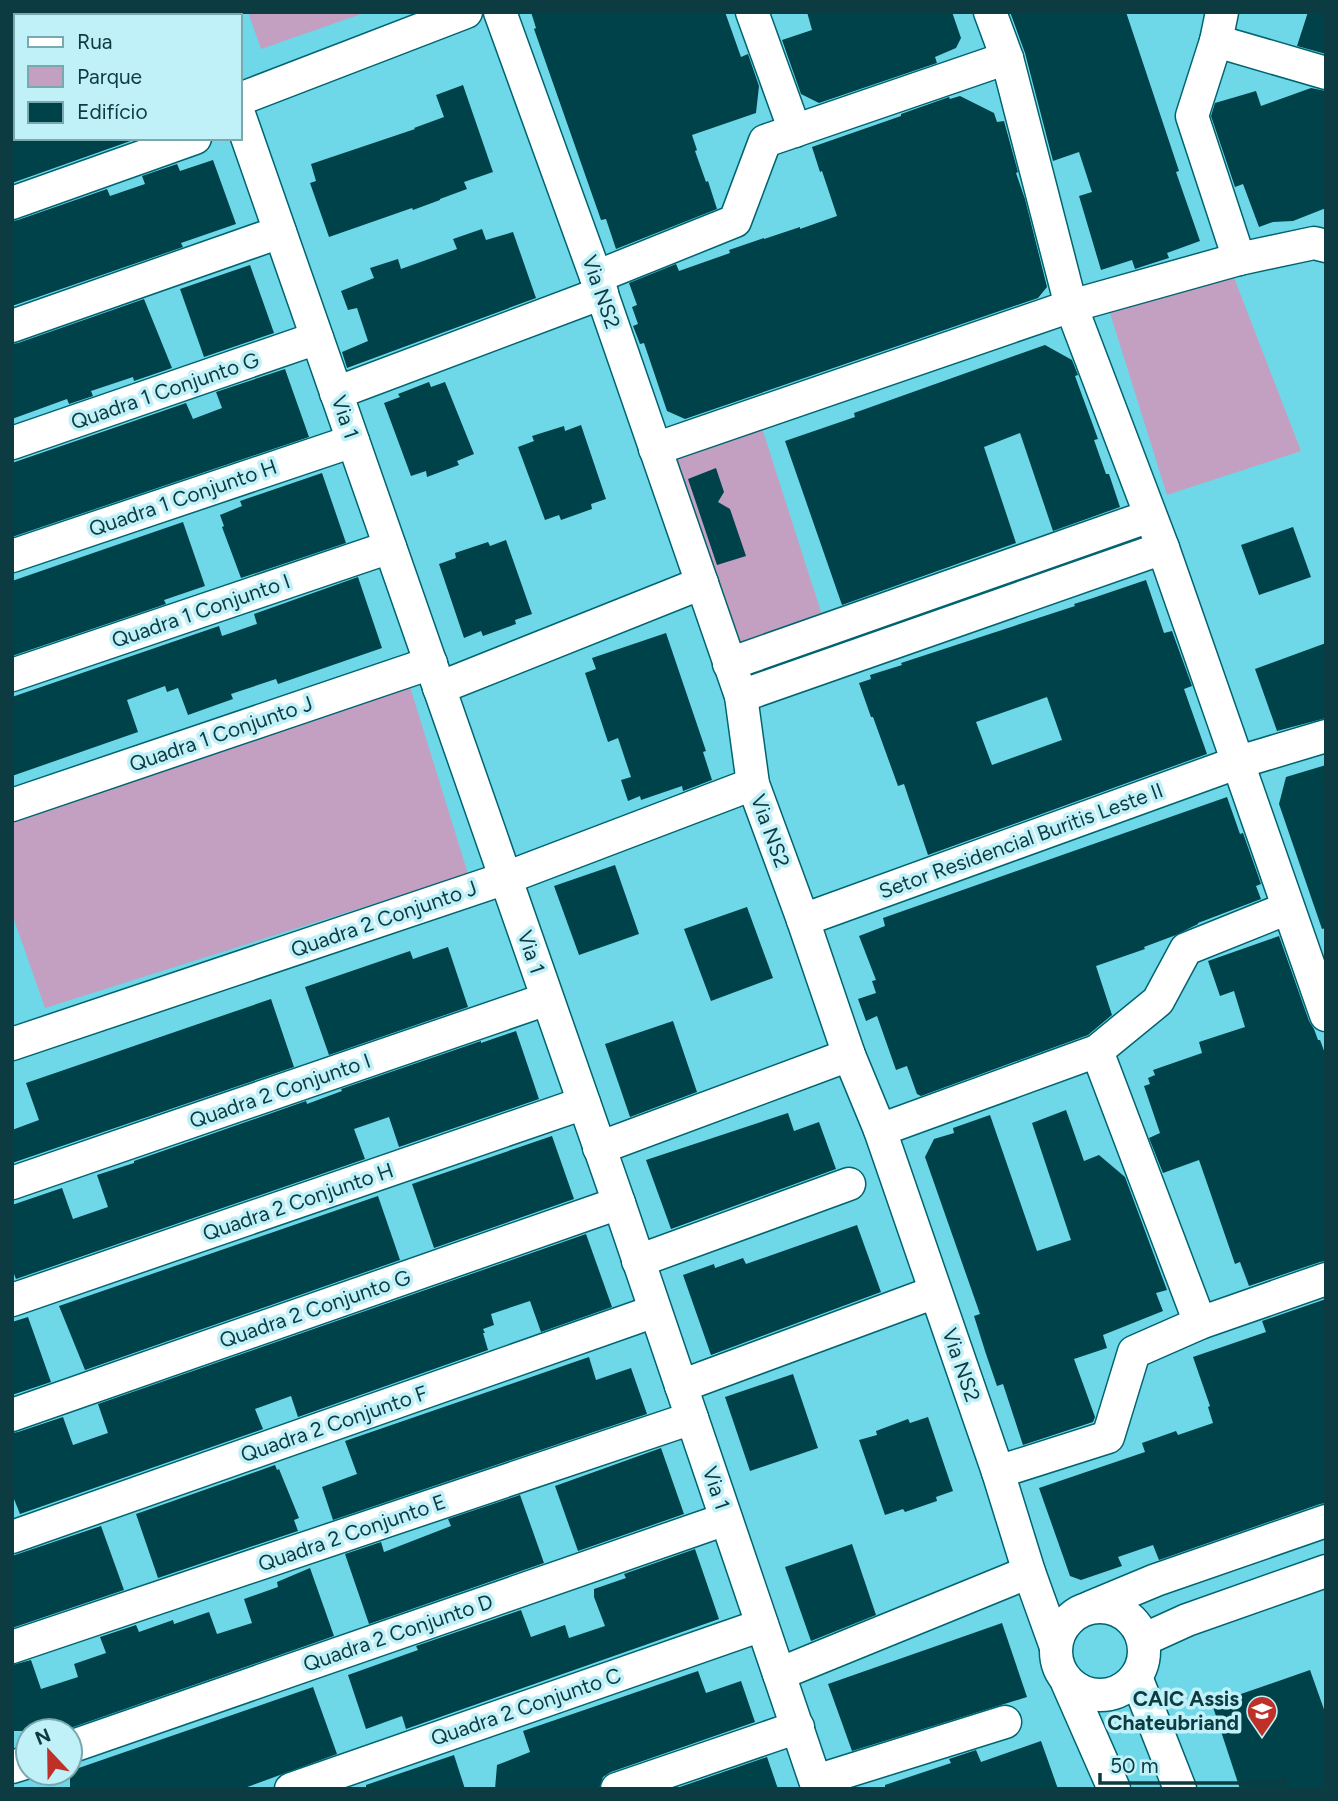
<svg xmlns="http://www.w3.org/2000/svg" width="1338" height="1801" viewBox="0 0 1338 1801" font-family="Figtree,sans-serif">
<rect width="100%" height="100%" fill="#6fd8e8"/>
<g fill="#c39fc1">
<polygon points="248,12 367,12 261,49"/>
<polygon points="1233,275 1301,451 1167,495 1110,313"/>
<polygon points="761,425 822,615 738,646 669,459"/>
<polygon points="408,680 468,874 45,1008 12,914 12,815"/>
</g>
<g fill="#00424a" fill-rule="evenodd">
<polygon points="531,12 725,12 741,57 748,54 759,86 756,113 692,135 697,150 695,151 706,182 708,181 717,209 616,249 606,219 601,220 534,29 536,28"/>
<polygon points="807,12 952,12 961,38 956,48 935,57 937,63 819,103 801,94 782,40 812,30"/>
<polygon points="1010,12 1126,12 1179,171 1176,172 1200,241 1167,253 1169,258 1144,266 1135,269 1132,260 1101,270 1079,196 1092,192 1079,152 1053,161 1025,53"/>
<polygon points="1308,12 1326,12 1326,54 1297,46"/>
<polygon points="463,85 493,172 464,182 467,189 440,199 440,200 413,210 412,208 329,237 310,183 316,181 311,164 415,129 414,128 444,117 436,95"/>
<polygon points="1311,88 1326,91 1326,208 1293,221 1273,222 1259,227 1243,184 1235,187 1211,116 1215,103 1256,91 1261,106"/>
<polygon points="960,96 994,113 997,122 1004,121 1018,172 1016,173 1025,199 1047,287 1038,298 685,419 667,411 644,343 640,344 633,326 638,324 632,307 637,305 629,283 676,264 679,271 730,253 729,250 764,238 764,239 800,227 800,229 837,216 822,171 820,172 812,147 901,116 901,114 949,97 950,99"/>
<polygon points="12,138 139,138 12,183"/>
<polygon points="213,160 236,224 181,243 183,247 12,306 12,221 18,220 107,189 110,196 145,184 142,176 177,164 180,171"/>
<polygon points="482,229 486,240 513,232 536,298 347,368 342,352 368,341 357,308 348,310 341,291 374,278 370,268 398,259 401,269 457,249 453,239"/>
<polygon points="250,265 274,333 204,357 180,289"/>
<polygon points="144,299 172,368 134,381 133,377 91,391 93,396 69,404 67,399 12,419 12,344 18,343"/>
<polygon points="1045,345 1072,360 1078,375 1075,376 1098,439 1094,440 1106,474 1109,474 1120,507 1053,531 1020,433 984,447 1016,543 842,605 785,441 855,417 854,413"/>
<polygon points="285,369 309,437 12,537 12,463 186,403 193,419 222,408 216,392"/>
<polygon points="429,382 431,387 445,382 474,454 457,461 459,465 427,477 426,471 411,476 384,403 400,397 398,394"/>
<polygon points="581,425 606,499 591,504 592,509 561,520 559,515 545,520 518,447 534,441 532,436 564,426 565,431"/>
<polygon points="716,468 724,492 718,502 730,509 746,556 717,565 688,479"/>
<polygon points="322,473 346,543 241,578 222,527 224,526 220,515 242,506 240,501"/>
<polygon points="183,522 205,586 164,600 166,604 12,656 12,581"/>
<polygon points="1293,527 1311,577 1259,595 1241,545"/>
<polygon points="506,540 532,614 515,620 516,624 483,636 481,631 464,638 439,564 456,558 455,553 488,542 490,546"/>
<polygon points="358,577 382,648 278,684 276,679 231,694 233,699 188,715 178,688 167,692 165,686 127,700 138,732 12,776 12,697 219,626 222,636 257,624 254,614"/>
<path d="M1146,580L1164,633L1172,631L1192,686L1184,689L1207,754L928,855L904,784L898,786L873,717H871L859,683L871,679L870,675L902,665L901,663L1075,606L1074,604L1093,598ZM1047,697L1062,740L992,765L976,722Z"/>
<polygon points="666,633 706,751 703,752 712,780 683,791 682,786 641,800 640,796 628,801 621,780 631,777 618,738 608,742 585,673 596,669 592,658"/>
<polygon points="1326,643 1326,718 1277,731 1255,669"/>
<polygon points="1326,765 1326,928 1322,929 1279,804 1286,777"/>
<polygon points="1227,797 1240,834 1243,833 1261,884 1256,886 1261,899 1198,923 1198,924 1176,935 1144,947 1145,949 1096,966 1112,1015 1088,1035 921,1096 917,1094 907,1066 896,1070 877,1016 866,1021 858,999 876,993 872,981 876,980 859,936 885,926 883,918"/>
<polygon points="615,865 639,934 579,955 554,886"/>
<polygon points="747,907 773,978 711,1001 684,929"/>
<polygon points="1279,936 1309,1021 1314,1029 1318,1040 1320,1040 1326,1056 1326,1261 1320,1262 1249,1286 1240,1262 1235,1264 1199,1160 1163,1173 1149,1138 1160,1133 1144,1086 1150,1084 1148,1078 1155,1075 1153,1070 1202,1053 1199,1042 1245,1027 1234,991 1220,996 1208,961"/>
<polygon points="448,947 468,1007 329,1055 305,987 410,951 413,959"/>
<polygon points="271,999 294,1067 12,1163 12,1130 39,1120 26,1083"/>
<polygon points="673,1021 697,1092 630,1117 605,1044"/>
<polygon points="516,1031 539,1099 399,1147 389,1117 354,1129 365,1159 16,1279 12,1269 12,1205 62,1188 73,1219 108,1207 97,1175 134,1163 134,1161 306,1101 307,1104 342,1091 341,1089 481,1041 481,1043"/>
<polygon points="1066,1110 1084,1161 1099,1155 1125,1177 1167,1290 1156,1293 1163,1311 1103,1335 1107,1348 1074,1359 1095,1417 1093,1422 1023,1445 1003,1384 997,1386 986,1354 974,1316 980,1314 925,1157 934,1139 954,1133 953,1128 990,1115 1037,1251 1071,1240 1032,1123"/>
<polygon points="788,1113 794,1131 819,1122 836,1169 671,1229 646,1160"/>
<polygon points="552,1136 574,1199 434,1248 412,1184"/>
<polygon points="378,1196 400,1260 85,1370 59,1306"/>
<polygon points="857,1225 881,1292 711,1355 683,1275 714,1264 715,1268 743,1258 746,1264"/>
<polygon points="586,1234 612,1307 541,1332 530,1301 491,1314 494,1325 483,1329 485,1333 483,1333 488,1350 298,1417 291,1396 255,1409 263,1429 20,1514 12,1494 12,1433 18,1432 63,1417 73,1445 108,1433 98,1404"/>
<polygon points="1326,1299 1326,1503 1320,1504 1159,1560 1153,1545 1118,1557 1122,1566 1081,1580 1070,1576 1039,1488 1145,1452 1142,1443 1176,1431 1178,1435 1213,1423 1208,1407 1210,1406 1193,1357 1266,1332 1262,1321"/>
<polygon points="28,1317 51,1382 12,1395 12,1322"/>
<polygon points="589,1357 596,1380 631,1368 647,1414 333,1520 322,1487 357,1474 345,1441"/>
<polygon points="793,1374 818,1448 750,1471 725,1397"/>
<polygon points="928,1417 953,1491 936,1497 937,1501 905,1512 903,1509 885,1515 859,1440 877,1435 876,1431 908,1419 910,1423"/>
<polygon points="661,1448 684,1514 578,1551 555,1486"/>
<polygon points="275,1465 277,1470 279,1469 299,1518 294,1520 298,1531 158,1578 136,1514"/>
<polygon points="520,1495 544,1563 369,1624 345,1554 381,1542 384,1552 451,1526 448,1519"/>
<polygon points="101,1526 124,1590 12,1628 12,1556"/>
<polygon points="852,1544 876,1615 811,1641 785,1567"/>
<polygon points="695,1549 719,1619 406,1729 402,1716 366,1729 348,1675 418,1650 416,1646 521,1610 531,1637 565,1625 569,1638 605,1626 594,1597 594,1589 626,1578 624,1574"/>
<polygon points="310,1568 334,1636 62,1731 12,1731 12,1665 31,1660 41,1689 78,1677 74,1664 106,1653 100,1637 136,1625 139,1632 173,1620 174,1624 209,1612 217,1634 252,1623 244,1599 278,1587 277,1582"/>
<polygon points="1002,1623 1027,1697 852,1751 828,1684"/>
<polygon points="1310,1670 1326,1715 1326,1789 1240,1789 1212,1704"/>
<polygon points="698,1671 706,1693 741,1681 755,1722 611,1772 603,1777 599,1789 495,1789 497,1765 530,1752 523,1731"/>
<polygon points="313,1687 337,1754 242,1789 70,1789 70,1771"/>
<polygon points="1041,1741 1058,1789 885,1789 885,1785 951,1763 949,1759 976,1750 981,1762"/>
<polygon points="454,1755 465,1789 366,1789 366,1785"/>
<polygon points="767,1757 778,1789 674,1789"/>
</g>
<g fill="none" stroke-linecap="round" stroke-linejoin="round">
<g stroke="#006470" stroke-width="35">
<g id="minor">
<polyline points="204,12 205,16"/>
<polyline points="500,12 596,277 741,696 753,784 803,920 849,1055 880,1130 998,1472 1029,1572 1056,1647"/>
<polyline points="752,12 795,131"/>
<polyline points="990,12 1007,58 1071,306 1163,548 1326,1015"/>
<polyline points="1222,12 1216,41 1192,116 1239,259"/>
<polyline points="1216,41 1326,73"/>
<polyline points="12,89 16,88"/>
<polyline points="240,99 466,12"/>
<polyline points="240,117 619,1203 818,1789"/>
<polyline points="12,203 195,138"/>
<polyline points="596,277 735,221 765,141 1007,58"/>
<polyline points="12,326 280,232"/>
<polyline points="336,393 602,293"/>
<polyline points="12,443 317,338"/>
<polyline points="655,449 1071,306 1239,259 1314,243 1326,246"/>
<polyline points="12,556 353,441"/>
<polyline points="729,664 1150,516"/>
<polyline points="12,675 390,547"/>
<polyline points="439,688 702,583"/>
<polyline points="741,696 1163,548"/>
<polyline points="12,805 431,663"/>
<polyline points="803,920 1239,762 1326,736"/>
<polyline points="12,1044 506,878 753,784"/>
<polyline points="1097,1051 1200,1323"/>
<polyline points="880,1130 1097,1051 1158,1001 1186,949 1288,908"/>
<polyline points="599,1148 849,1055"/>
<polyline points="12,1183 547,999"/>
<polyline points="638,1261 849,1184"/>
<polyline points="12,1300 584,1103"/>
<polyline points="681,1386 935,1292"/>
<polyline points="12,1415 619,1203"/>
<polyline points="998,1472 1108,1437 1134,1352 1200,1323 1326,1279"/>
<polyline points="12,1537 655,1311"/>
<polyline points="1091,1607 1156,1580 1326,1521"/>
<circle cx="1100" cy="1651" r="44"/>
<polyline points="1143,1640 1187,1620 1326,1571"/>
<polyline points="12,1647 692,1418"/>
<polyline points="779,1674 1029,1572"/>
<polyline points="1136,1677 1180,1789"/>
<polyline points="1067,1682 1114,1789"/>
<polyline points="70,1747 726,1519"/>
<polyline points="12,1767 28,1762"/>
<polyline points="816,1781 1005,1722"/>
<polyline points="291,1789 762,1625"/>
<polyline points="617,1789 798,1727"/>
</g>
</g>
<use href="#minor" stroke="#fff" stroke-width="32"/>
</g>
<defs>
<g id="school-pin" transform="scale(1.575)"><path d="M0 17L-7.5 6A9.5 9.5 0 1 1 7.5 6Z" fill="#be3028" stroke="#c1f1f8"/><path d="M0-5L7-2L0 1L-7-2ZM-4 1L0 2.5L4 1V4Q0 6-4 4Z" fill="#fff"/></g>
</defs>
<g fill-rule="evenodd">
<use href="#school-pin" x="1262" y="1711"/>
</g>
<g text-anchor="middle" stroke-width="7" stroke-linejoin="round" paint-order="stroke">
<g font-size="21" fill="#0c3b42" stroke="#c1f1f8">
<text transform="translate(601 292) rotate(71)" y="7">Via NS2</text>
<text transform="translate(165 391) rotate(-19)" y="7">Quadra 1 Conjunto G</text>
<text transform="translate(345 417) rotate(71)" y="7">Via 1</text>
<text transform="translate(183 498) rotate(-19)" y="7">Quadra 1 Conjunto H</text>
<text transform="translate(201 611) rotate(-19)" y="7">Quadra 1 Conjunto I</text>
<text transform="translate(221 734) rotate(-19)" y="7">Quadra 1 Conjunto J</text>
<text transform="translate(770 831) rotate(70)" y="7">Via NS2</text>
<text transform="translate(1021 841) rotate(-20)" y="7">Setor Residencial Buritis Leste II</text>
<text transform="translate(384 919) rotate(-19)" y="7">Quadra 2 Conjunto J</text>
<text transform="translate(531 952) rotate(71)" y="7">Via 1</text>
<text transform="translate(280 1091) rotate(-19)" y="7">Quadra 2 Conjunto I</text>
<text transform="translate(298 1202) rotate(-19)" y="7">Quadra 2 Conjunto H</text>
<text transform="translate(315 1309) rotate(-19)" y="7">Quadra 2 Conjunto G</text>
<text transform="translate(961 1365) rotate(71)" y="7">Via NS2</text>
<text transform="translate(334 1424) rotate(-19)" y="7">Quadra 2 Conjunto F</text>
<text transform="translate(716 1488) rotate(71)" y="7">Via 1</text>
<text transform="translate(352 1533) rotate(-19)" y="7">Quadra 2 Conjunto E</text>
<text transform="translate(398 1633) rotate(-19)" y="7">Quadra 2 Conjunto D</text>
<text transform="translate(526 1707) rotate(-19)" y="7">Quadra 2 Conjunto C</text>
</g>
<g font-size="21" font-weight="bold" fill="#0c3b42" stroke="#c1f1f8" text-anchor="end">
<text x="1239" y="1706">CAIC Assis<tspan x="1239" dy="24">Chateubriand</tspan></text>
</g>
</g>
<rect width="1338" height="1801" fill="none" stroke="#0c3b42" stroke-width="28"/>
<rect x="14" y="14" width="228" height="126" fill="#c1f1f8" stroke="#79a8af" stroke-width="2"/>
<rect x="28" y="37" width="35" height="10" fill="#ffffff" stroke="#79a8af" stroke-width="2"/>
<text x="77" y="49" font-size="21" fill="#0c3b42">Rua</text>
<rect x="28" y="66" width="35" height="21" fill="#c39fc1" stroke="#79a8af" stroke-width="2"/>
<text x="77" y="84" font-size="21" fill="#0c3b42">Parque</text>
<rect x="28" y="102" width="35" height="21" fill="#00424a" stroke="#79a8af" stroke-width="2"/>
<text x="77" y="119" font-size="21" fill="#0c3b42">Edifício</text>
<g transform="translate(49 1752) rotate(338)"><circle r="33" fill="#c1f1f8" stroke="#79a8af" stroke-width="2"/>
<path d="M0-5L12 26L0 18L-12 26Z" fill="#be3028"/>
<text y="-10" font-size="19" font-weight="bold" text-anchor="middle" fill="#0c3b42">N</text>
</g>
<path d="M1100 1773v10h184v-10" fill="none" stroke="#0c3b42" stroke-width="3.5"/>
<text x="1110" y="1773" font-size="21" fill="#0c3b42" stroke="#c1f1f8" stroke-width="5" paint-order="stroke">50 m</text>
</svg>
